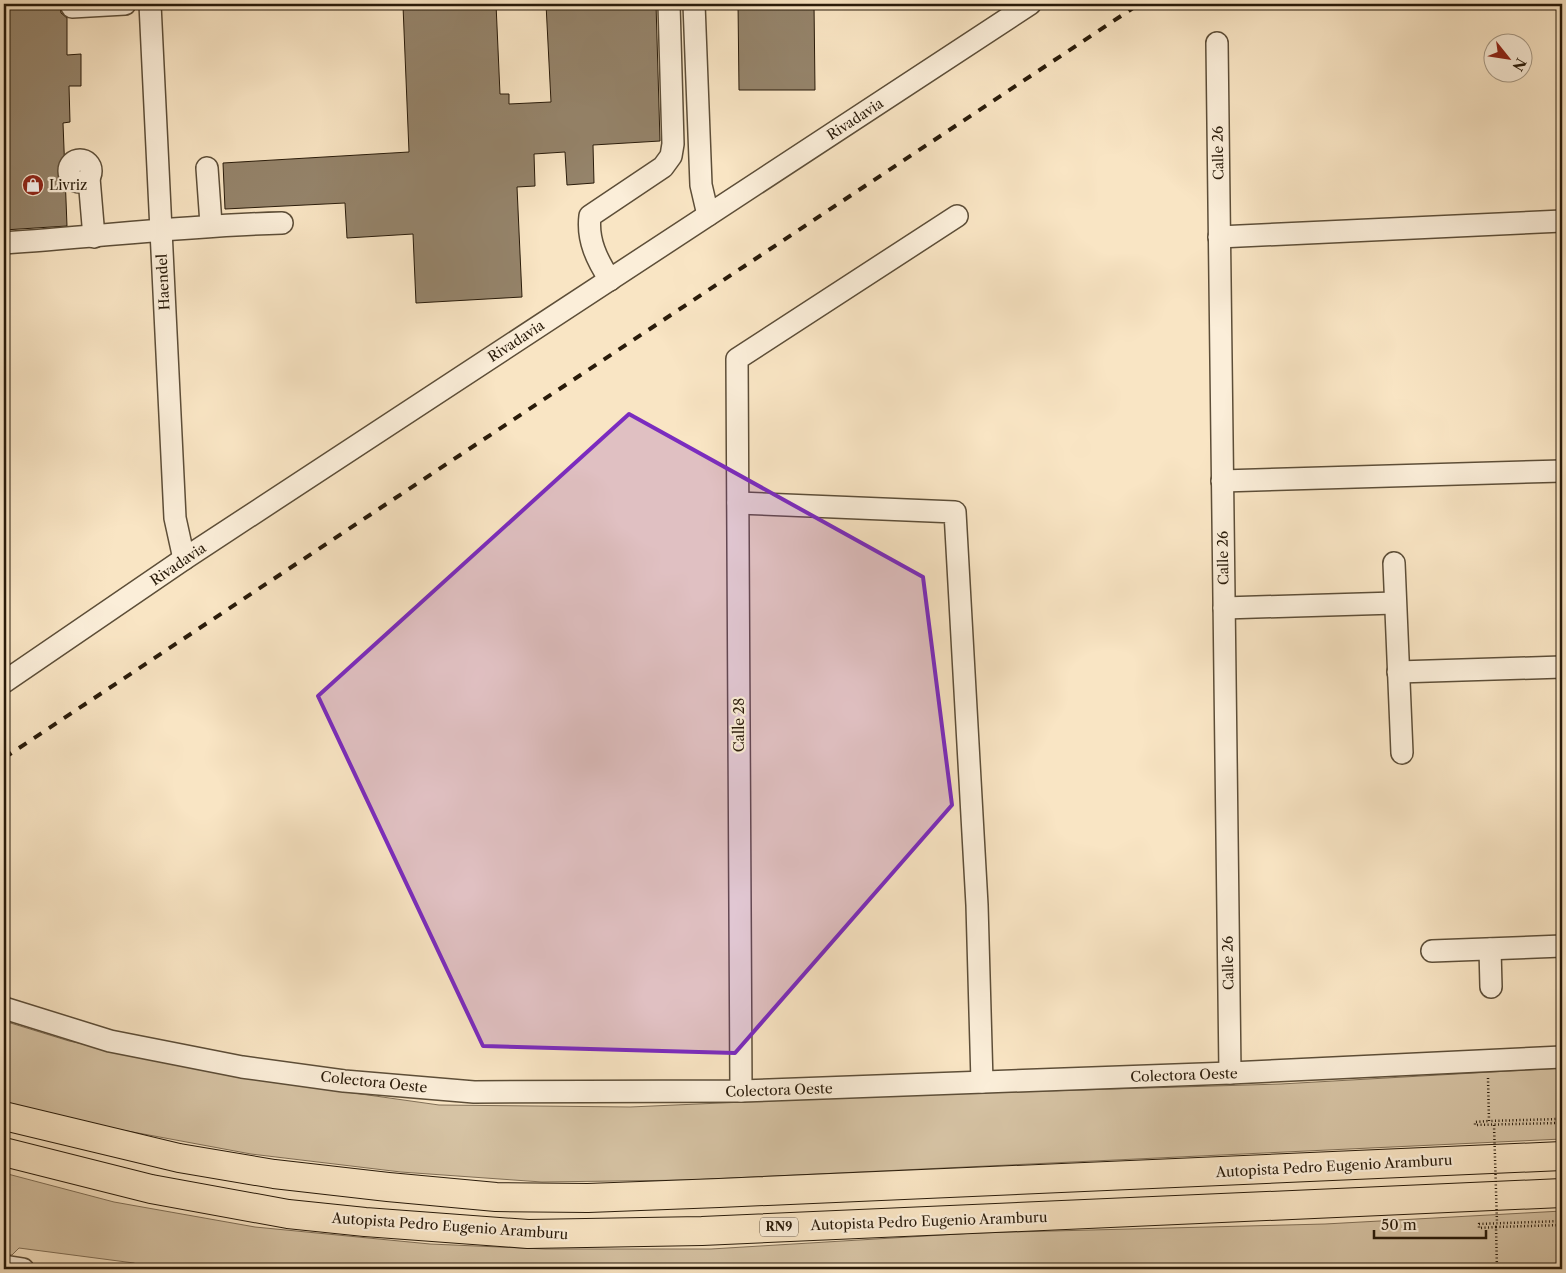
<svg xmlns="http://www.w3.org/2000/svg" width="1566" height="1273" viewBox="0 0 1566 1273" font-family="'Libre Caslon Text',serif">
<rect width="100%" height="100%" fill="#f9e5c4"/>
<filter id="stains"><feTurbulence type="fractalNoise" baseFrequency=".004" numOctaves="4"/><feColorMatrix values="0 0 0 0 .2 0 0 0 0 .09 0 0 0 0 .02 0 0 0 .5 -.17"/></filter>
<radialGradient id="worn" r=".72"><stop offset=".6" stop-color="#630" stop-opacity="0"/><stop offset="1" stop-color="#630" stop-opacity=".3"/></radialGradient>
<g fill="#d6c3a4" stroke="#806f57">
<polygon points="4,1021 69,1041 240,1077 439,1105 630,1107 880,1096 1281,1084 1562,1068 1562,1139 689,1180 542,1182 401,1172 251,1154 95,1125 4,1102"/>
<polygon points="4,1173 114,1202 255,1227 430,1244 545,1249 711,1249 975,1233 1325,1224 1562,1211 1562,1269 144,1269 134,1263 19,1248 12,1255 4,1254"/>
</g>
<g fill="#95846b" stroke="#291b0a">
<polygon points="4,4 28,4 28,7 60,7 61,13 67,18 67,55 81,54 81,86 69,86 70,122 63,123 67,226 4,230"/>
<polygon points="454,4 496,4 500,94 509,94 509,104 551,102 546,4 656,4 660,141 593,145 594,183 567,185 565,152 534,154 535,186 517,187 522,297 416,303 413,234 347,238 345,203 225,209 223,163 409,152 403,6"/>
<polygon points="738,4 814,4 815,90 739,90"/>
</g>
<g fill="none" stroke-linecap="round" stroke-linejoin="round">
<g stroke="#5d4e38" stroke-width="24">
<g id="minor">
<polyline points="150,4 175,518 184,559"/>
<polyline points="694,4 701,185 708,215"/>
<polyline points="72,7 125,4"/>
<polyline points="1217,43 1230,1073"/>
<circle cx="80" cy="171" r="11"/>
<polyline points="207,168 211,224"/>
<polyline points="89,178 94,237"/>
<polyline points="1219,237 1562,221"/>
<path d="M4,243C97,237 189,225 282,223"/>
<path d="M610,280C597,260 587,240 590,216L663,167L671,156L673,144L669,4"/>
<polyline points="1222,481 1562,471"/>
<polyline points="738,503 955,512 977,905 982,1082"/>
<polyline points="1394,563 1402,753"/>
<polyline points="1224,608 1395,603"/>
<polyline points="1398,672 1562,667"/>
<polyline points="4,682 184,559 1030,4"/>
<polyline points="1490,949 1491,987"/>
<polyline points="1432,951 1562,946"/>
<polyline points="4,1008 110,1041 242,1067 344,1081 474,1092 741,1091 1230,1073 1562,1057"/>
<polyline points="741,1091 737,359 957,216"/>
<polyline points="4,1266 23,1269"/>
</g>
</g>
<g stroke="#291b0a" stroke-width="30">
<g id="highway">
<polyline points="4,1116 179,1158 274,1174 388,1187 496,1197 588,1198 719,1193 1562,1156"/>
<polyline points="4,1152 151,1189 288,1214 365,1222 528,1234 702,1231 1562,1193"/>
</g>
</g>
<g stroke="#291b0a" stroke-width="2.5" stroke-dasharray="1 2.5" stroke-linecap="butt">
<polyline points="1488,1078 1489,1121 1558,1119 1558,1123 1475,1125 1475,1122 1489,1121"/>
<polyline points="1496,1227 1479,1228 1479,1224 1562,1221"/>
<polyline points="1497,1269 1496,1227 1562,1225"/>
</g>
<use href="#minor" stroke="#fbeed9" stroke-width="21"/>
<use href="#highway" stroke="#f9e5c4" stroke-width="28"/>
<polyline stroke="#291b0a" stroke-width="4" stroke-dasharray="9 9" stroke-linecap="butt" points="4,758 1139,4"/>
<polyline stroke="#291b0a" stroke-width="2.5" stroke-dasharray="1 2.5" stroke-linecap="butt" points="1494,1125 1497,1223"/>
</g>
<path fill="#7b2cbf" fill-opacity="0.2" stroke="#7b2cbf" stroke-width="4" stroke-linejoin="round" d="M629,414L923,577L952,805L735,1053L483,1046L318,696Z"/>
<defs>
<g id="shop-disc" transform="scale(1.125)"><circle r="9.5" fill="#8f2418" stroke="#fbeed9"/><path d="M-5-2.5h2.3a2.7 3.5 0 0 1 5.4 0H5L5.5 6h-11ZM-1.5-2.5h3a1.5 2.3 0 0 0-3 0Z" fill="#fff"/></g>
</defs>
<g fill-rule="evenodd">
<use href="#shop-disc" x="33" y="185"/>
</g>
<g text-anchor="middle" stroke-width="4.5" stroke-linejoin="round" paint-order="stroke">
<rect fill="#fbeed9" stroke="#685a48" stroke-width="1" x="760" y="1217.5" width="38" height="19" rx="4"/>
<g font-size="12" font-weight="bold" fill="#291b0a">
<text x="779" y="1231">RN9</text>
</g>
<g font-size="14" fill="#291b0a" stroke="#fbeed9">
<text transform="translate(855 119) rotate(-33)" y="5">Rivadavia</text>
<text transform="translate(1218 153) rotate(-91)" y="5">Calle 26</text>
<text transform="translate(163 282) rotate(-93)" y="5">Haendel</text>
<text transform="translate(516 341) rotate(-33)" y="5">Rivadavia</text>
<text transform="translate(1223 558) rotate(-91)" y="5">Calle 26</text>
<text transform="translate(178 564) rotate(-34)" y="5">Rivadavia</text>
<text transform="translate(739 725) rotate(-90)" y="5">Calle 28</text>
<text transform="translate(1228 963) rotate(-91)" y="5">Calle 26</text>
<text transform="translate(1184 1075) rotate(-2)" y="5">Colectora Oeste</text>
<text transform="translate(374 1082) rotate(6)" y="5">Colectora Oeste</text>
<text transform="translate(779 1090) rotate(-2)" y="5">Colectora Oeste</text>
<text transform="translate(1334 1166) rotate(-3)" y="5">Autopista Pedro Eugenio Aramburu</text>
<text transform="translate(929 1221) rotate(-2)" y="5">Autopista Pedro Eugenio Aramburu</text>
<text transform="translate(450 1226) rotate(4)" y="5">Autopista Pedro Eugenio Aramburu</text>
</g>
<g font-size="14" fill="#291b0a" stroke="#fbeed9" text-anchor="start">
<text x="49" y="190">Livriz</text>
</g>
</g>
<rect width="1566" height="1273" fill="none" stroke="#f9e5c4" stroke-width="20"/>
<rect x="5" y="5" width="1556" height="1263" fill="none" stroke="#291b0a" stroke-width="2.5"/>
<rect x="10" y="10" width="1546" height="1253" fill="none" stroke="#291b0a"/>
<g transform="translate(1508 58) rotate(120)"><circle r="24" fill="#fbeed9" stroke="#a79a86"/>
<path d="M0-4L9 19L0 12L-9 19Z" fill="#8f2418"/>
<text y="-8" font-size="14" font-weight="bold" text-anchor="middle" fill="#291b0a">N</text>
</g>
<path d="M1374 1230v8h112v-8" fill="none" stroke="#291b0a" stroke-width="2.5"/>
<text x="1381" y="1230" font-size="15" fill="#291b0a" stroke="#fbeed9" stroke-width="4" paint-order="stroke">50 m</text>
<rect width="100%" height="100%" filter="url(#stains)"/>
<rect width="100%" height="100%" fill="url(#worn)"/>
</svg>
